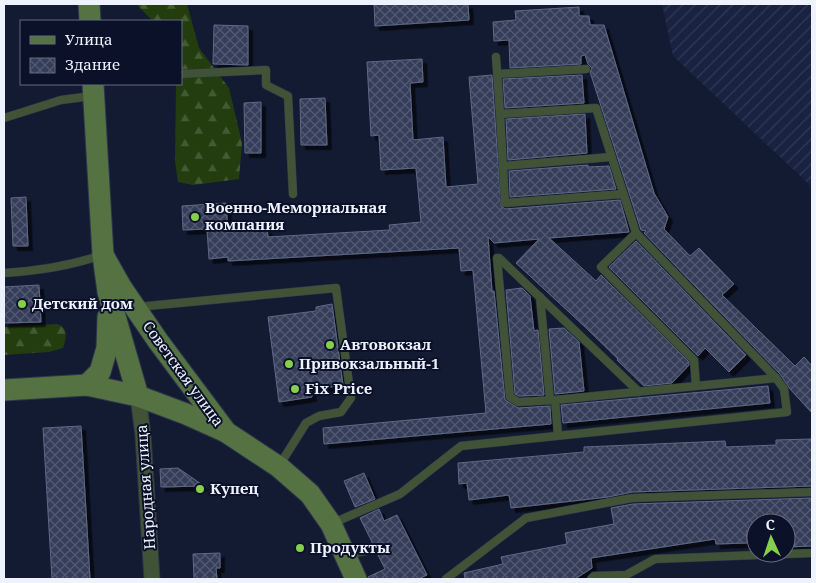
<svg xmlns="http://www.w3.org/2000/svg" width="816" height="583" viewBox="0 0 816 583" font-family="'Noto Serif',serif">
<defs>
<pattern id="industrial-furrows" width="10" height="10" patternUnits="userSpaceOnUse" patternTransform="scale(1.25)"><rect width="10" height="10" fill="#192341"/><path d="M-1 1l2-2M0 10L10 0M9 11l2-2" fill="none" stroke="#303954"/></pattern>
<pattern id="forest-firs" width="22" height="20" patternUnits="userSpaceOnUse" patternTransform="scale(1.25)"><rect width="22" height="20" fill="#233d0f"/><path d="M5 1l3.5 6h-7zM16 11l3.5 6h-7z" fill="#435a33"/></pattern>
<pattern id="building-cross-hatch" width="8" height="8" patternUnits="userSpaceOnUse" patternTransform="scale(1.25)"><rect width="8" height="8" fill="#343d59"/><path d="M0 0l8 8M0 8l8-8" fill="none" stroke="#525a72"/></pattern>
<filter id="shadow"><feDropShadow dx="4.5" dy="4.5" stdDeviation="0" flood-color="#0009"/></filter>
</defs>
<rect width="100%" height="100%" fill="#131b33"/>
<polygon fill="url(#industrial-furrows)" points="662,4 812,4 812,187 673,56"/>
<g fill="url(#forest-firs)">
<polygon points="136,4 187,4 199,48 229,88 242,143 239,179 193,185 178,182 175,161 176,84 181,84 181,21 153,21"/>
<path d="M57,324C69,327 66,339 63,348L49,352L4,355V327Z"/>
</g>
<g fill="url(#building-cross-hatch)" stroke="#5e6987" filter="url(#shadow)">
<polygon points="374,4 468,4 469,20 375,26"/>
<polygon points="579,7 579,16 589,16 590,25 604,25 654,193 668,217 664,229 690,256 699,248 734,284 722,295 795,366 804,357 812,366 812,413 790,389 780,374 644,233 646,231 641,230 590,72 592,68 588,64 585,55 581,56 581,64 510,68 509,40 494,41 493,22 516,20 515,11"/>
<polygon points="214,25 248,26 248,65 213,64"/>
<polygon points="422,59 423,82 410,83 413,140 443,137 446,187 478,184 469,77 492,75 501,206 505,209 620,200 629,232 549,238 596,281 601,275 689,362 689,365 672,383 644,386 617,360 618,359 584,326 516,263 539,239 494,243 488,237 492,291 494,291 505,400 518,408 550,406 551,424 324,444 323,428 486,413 473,270 461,271 459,248 228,261 228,257 209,259 207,229 183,230 182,206 226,203 228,232 267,229 268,237 390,230 389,225 421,222 416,168 381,170 379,135 371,136 367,62"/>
<polygon points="582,75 584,103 505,108 503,79"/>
<polygon points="325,98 327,145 301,145 300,99"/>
<polygon points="261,102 261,153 245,153 244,103"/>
<polygon points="585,114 587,153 508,160 506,119"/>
<polygon points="588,165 588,167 609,166 616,189 510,197 509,171"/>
<polygon points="26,197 28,246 13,246 11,198"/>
<polygon points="636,241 746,355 729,372 705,348 698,356 609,267"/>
<polygon points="39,285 41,322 4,323 4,287"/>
<polygon points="522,288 530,296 534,331 538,330 544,395 519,396 515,394 506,290"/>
<polygon points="332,304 343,385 311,390 312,397 279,402 268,317 316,311 316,307"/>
<polygon points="564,328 579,342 584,391 555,394 549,329"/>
<polygon points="768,386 770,403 563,423 561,405"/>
<polygon points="81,426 90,579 52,579 43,428"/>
<polygon points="812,439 812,486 632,492 608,497 511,508 509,495 469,500 467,483 459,484 458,463 584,452 584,447 725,441 726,447 776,445 776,440"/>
<polygon points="178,468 204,486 161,487 160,469"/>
<polygon points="364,473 375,499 355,507 344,481"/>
<polygon points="812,498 812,546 786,547 786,523 756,523 756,530 746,531 747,543 716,544 715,539 591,558 592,568 575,579 465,579 464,573 503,564 501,557 567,544 565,533 614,524 611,508 633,504"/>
<polygon points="379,509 384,521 397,515 427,575 418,579 368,579 368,577 385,569 378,555 386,553 389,548 384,543 373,544 360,518"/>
<polygon points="220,553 220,568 216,568 217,579 194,579 193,554"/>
</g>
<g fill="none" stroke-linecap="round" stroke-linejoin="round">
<g stroke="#2d354b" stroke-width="9">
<g id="lane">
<polyline points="181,74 266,70 266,85 288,96 293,194"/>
<polyline points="498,74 586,69"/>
<polyline points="500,114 505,203 623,194"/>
<polyline points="4,118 61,100 92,96"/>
<polyline points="503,166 611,157"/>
<path d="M4,273C38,271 70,266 102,255"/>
<polyline points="540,297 550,400"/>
<polyline points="137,307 336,288 351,398 341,412 319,416 306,423 279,466"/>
<polyline points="696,386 776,378"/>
<polyline points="555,400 518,402 510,397 497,258 499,258 639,392"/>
<polyline points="558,435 555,400 696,386 694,360 601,267 636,233"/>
<polyline points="333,523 400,494 461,446 787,412 784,389 776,378 636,233 596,108 500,114 496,57"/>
<polyline points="348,554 383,548"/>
<polyline points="446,579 526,518 632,498 812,492"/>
<polyline points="591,579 594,576 626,575 655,559 812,553"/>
</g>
</g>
<g stroke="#2d354b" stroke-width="17">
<polyline id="street" points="138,396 143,435 152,579"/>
</g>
<g stroke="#2d354b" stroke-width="23">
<g id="secondary">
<polyline points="89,4 90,21"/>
<polyline points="93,84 103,255 108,292 138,396"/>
<polyline points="103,255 121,287 158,341 226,432 279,467 310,494 331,524 356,579"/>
<polyline points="87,385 100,372 107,348 108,317"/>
<polyline points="4,390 87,385 138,396 186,414 224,431"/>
</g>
</g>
<use href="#lane" stroke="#415336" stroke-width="8"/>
<use href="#street" stroke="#415336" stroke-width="15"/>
<use href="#secondary" stroke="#557243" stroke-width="21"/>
</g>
<g fill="#85cf4c" stroke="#0a1129" stroke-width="2">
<circle cx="195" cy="217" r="5"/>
<circle cx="22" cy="304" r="5"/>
<circle cx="330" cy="345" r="5"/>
<circle cx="289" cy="364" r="5"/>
<circle cx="295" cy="389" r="5"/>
<circle cx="200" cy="489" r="5"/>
<circle cx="300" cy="548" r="5"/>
</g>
<g text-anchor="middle" stroke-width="4" stroke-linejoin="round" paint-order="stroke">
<g font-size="15" font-weight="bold" fill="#eef2fd" stroke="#0a1129" text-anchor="start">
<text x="205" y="213">Военно-Мемориальная<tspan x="205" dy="17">компания</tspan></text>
<text x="32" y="309">Детский дом</text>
<text x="340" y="350">Автовокзал</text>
<text x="299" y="369">Привокзальный-1</text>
<text x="305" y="394">Fix Price</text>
<text x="210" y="494">Купец</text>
<text x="310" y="553">Продукты</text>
</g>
<g font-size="15" fill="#eef2fd" stroke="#0a1129">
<text transform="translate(183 374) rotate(54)" y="5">Советская улица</text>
<text transform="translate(146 487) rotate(-94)" y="5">Народная улица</text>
</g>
</g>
<rect width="816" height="583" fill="none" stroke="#eef2fd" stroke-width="10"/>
<rect x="20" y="20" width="162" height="65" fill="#0a1129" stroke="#656b7e"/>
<rect x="30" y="36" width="25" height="8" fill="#557243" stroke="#656b7e"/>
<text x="65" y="45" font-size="15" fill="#eef2fd">Улица</text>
<rect x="30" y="58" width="25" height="15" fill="url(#building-cross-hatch)" stroke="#656b7e"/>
<text x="65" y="70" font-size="15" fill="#eef2fd">Здание</text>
<g transform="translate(771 538) rotate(357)"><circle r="24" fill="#0a1129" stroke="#656b7e"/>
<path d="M0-4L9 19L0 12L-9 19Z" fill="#85cf4c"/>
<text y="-8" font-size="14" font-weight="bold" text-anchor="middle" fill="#eef2fd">С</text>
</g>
</svg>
